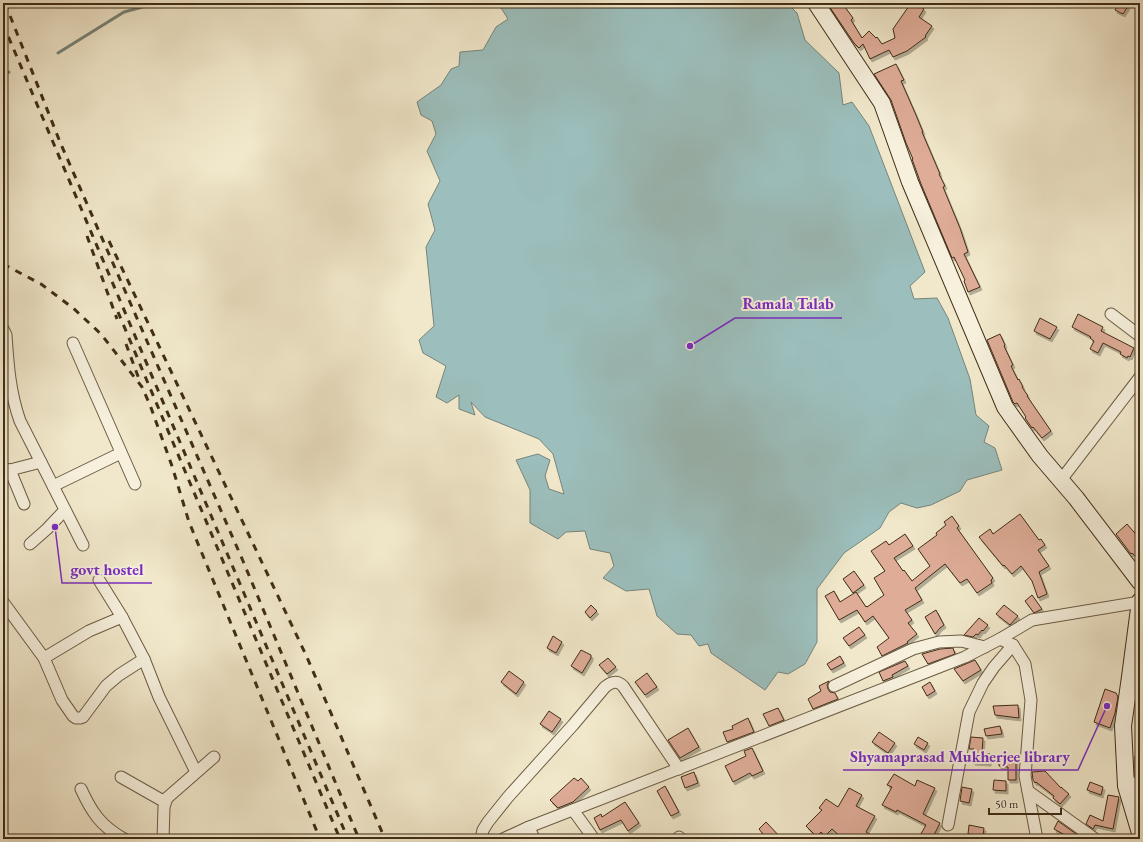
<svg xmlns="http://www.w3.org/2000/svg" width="1143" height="842" viewBox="0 0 1143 842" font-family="'EB Garamond',serif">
<defs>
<filter id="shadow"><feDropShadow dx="2" dy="3" stdDeviation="0" flood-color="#0004"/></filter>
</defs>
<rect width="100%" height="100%" fill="#f1e8cb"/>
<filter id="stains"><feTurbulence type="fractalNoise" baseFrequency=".005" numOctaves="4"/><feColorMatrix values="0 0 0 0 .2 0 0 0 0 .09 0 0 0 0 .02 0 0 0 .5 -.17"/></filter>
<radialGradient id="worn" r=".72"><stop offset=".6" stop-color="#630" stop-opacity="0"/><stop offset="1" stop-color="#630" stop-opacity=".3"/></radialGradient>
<polygon fill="#9cbfbd" stroke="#77857b" points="498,3 787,3 797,13 805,40 839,73 843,105 852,102 869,126 925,272 910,286 914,299 937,298 948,318 970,379 976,415 989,426 984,442 995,448 1002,470 967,480 960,491 931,505 917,508 901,503 889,512 880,528 844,553 817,589 817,642 805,664 788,674 778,672 765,690 711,653 708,644 699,646 691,635 677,634 657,616 649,589 626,591 603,578 614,566 610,553 590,549 585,531 566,532 558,539 530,523 530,490 516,460 538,454 550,460 545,476 549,489 564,494 553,454 539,439 485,417 471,402 475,415 459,409 459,395 447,403 436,397 446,366 423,353 419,340 434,326 426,247 435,230 428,204 440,181 427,151 436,134 432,121 421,115 417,102 441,85 451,69 459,66 460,52 483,50 496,27 508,19"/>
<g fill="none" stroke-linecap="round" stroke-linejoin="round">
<g stroke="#77857b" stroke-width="3">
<polyline points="58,53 124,12 157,3"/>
<polyline points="3,76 9,72"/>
</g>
</g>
<g fill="#deac97" stroke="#402d17" filter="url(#shadow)">
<polygon points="833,3 842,3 853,18 851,20 862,38 869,31 876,38 877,37 882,44 895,38 893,29 911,3 916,3 924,9 919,17 932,26 925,36 926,37 907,51 893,57 889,50 870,59 863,44 859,48 854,43 829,6"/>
<polygon points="1119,3 1123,3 1128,6 1123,14 1115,10"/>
<polygon points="896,64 904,80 901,81 916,115 923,132 922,132 940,174 939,174 945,186 943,187 960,228 968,252 964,254 980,287 968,292 964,281 965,280 954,257 952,258 921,184 912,159 913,159 906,143 891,100 874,74"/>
<polygon points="1078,314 1103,327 1101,331 1134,348 1130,357 1128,356 1127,358 1120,354 1121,352 1103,343 1098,353 1090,349 1094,341 1090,338 1091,337 1072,327"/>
<polygon points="1040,318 1057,327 1050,339 1034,331"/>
<polygon points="1000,334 1005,345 1004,346 1013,365 1011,366 1018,380 1019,379 1023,387 1022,387 1028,396 1027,396 1051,431 1042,438 1033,427 1032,428 1025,418 1026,417 1017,403 1015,404 1013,402 987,340"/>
<polygon points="1020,514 1039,540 1041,539 1045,545 1038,550 1049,566 1039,572 1047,594 1038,598 1032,581 1021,566 1012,574 1004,565 1003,566 979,537 990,529 993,534"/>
<polygon points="952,516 959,526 957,528 993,578 991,580 992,583 977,593 967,579 960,583 945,564 915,588 922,600 905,610 912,620 908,623 917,634 907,642 908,643 882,656 877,647 889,638 873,616 865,622 857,610 839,620 825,596 834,591 840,602 856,592 866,607 867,606 867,607 884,595 874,578 885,571 871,551 886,541 889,545 905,534 913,546 894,558 903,571 904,570 912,581 930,566 918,549 937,535 936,533 946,525 944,522"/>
<polygon points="1127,524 1140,539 1140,561 1132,553 1131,554 1116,534"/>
<polygon points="854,571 864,585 853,593 843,579"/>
<polygon points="1032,595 1042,609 1034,613 1025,601"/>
<polygon points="591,605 597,611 590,618 585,612"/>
<polygon points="1004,605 1018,616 1010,625 996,614"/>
<polygon points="936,610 944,625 940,628 935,634 925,617"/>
<polygon points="979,618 988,625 983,631 982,630 978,635 976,634 973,637 964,635"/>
<polygon points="859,627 865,635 849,646 843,638"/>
<polygon points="553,636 562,642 556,653 547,648"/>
<polygon points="953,648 955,654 928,664 922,654 940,649"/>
<polygon points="581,650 591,655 591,658 582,673 571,666"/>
<polygon points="840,656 844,663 831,670 827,664"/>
<polygon points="608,658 616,667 607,674 599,665"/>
<polygon points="975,660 981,670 963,681 954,669"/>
<polygon points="905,661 908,666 892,675 893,677 883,681 879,672"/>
<polygon points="509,671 524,682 516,694 501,682"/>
<polygon points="647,673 657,687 645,695 635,682"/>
<polygon points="829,681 827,685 828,689 830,692 835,693 838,699 813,709 808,699 821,691 819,686"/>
<polygon points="930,682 935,691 927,696 922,687"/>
<polygon points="1105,689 1116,693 1118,697 1115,713 1110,728 1094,722"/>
<polygon points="1018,705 1019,718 995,715 993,706"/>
<polygon points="778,708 784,720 769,726 763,714"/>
<polygon points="549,711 561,719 552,732 540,724"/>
<polygon points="748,718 754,732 727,742 723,732 733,729 732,726"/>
<polygon points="1000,726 1002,734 986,736 984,729"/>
<polygon points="688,728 699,747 680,758 668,740"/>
<polygon points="879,732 895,743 888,753 872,742"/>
<polygon points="918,737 928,743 924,750 914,744"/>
<polygon points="971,737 983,738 982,753 990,754 989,763 973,762 974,749 969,749"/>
<polygon points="752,748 763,771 752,776 750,773 733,782 725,766 746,756 744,751"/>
<polygon points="1135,756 1140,757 1140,778 1135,776"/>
<polygon points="999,758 1016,758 1016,780 1008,780 1008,767 999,766"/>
<polygon points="1045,771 1061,788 1061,787 1069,794 1060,804 1053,798 1054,796 1036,782 1035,783 1033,780 1032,772"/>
<polygon points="694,772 698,783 685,788 681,777"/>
<polygon points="894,774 915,786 917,780 935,788 923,814 940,823 932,839 918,839 926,825 897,810 896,812 882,805 892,787 887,785"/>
<polygon points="574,778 578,781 581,778 589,787 573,802 558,808 550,800"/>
<polygon points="994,780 1006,781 1006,791 993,790"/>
<polygon points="1090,782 1103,787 1101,795 1087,790"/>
<polygon points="665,786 679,812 671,816 657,791"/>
<polygon points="962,787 972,789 969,803 960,801"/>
<polygon points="849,788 862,795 856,806 875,816 866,832 877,839 854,839 847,835 843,839 832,829 825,836 821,832 817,837 806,826 822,810 819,808 826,799 838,807"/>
<polygon points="1108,795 1119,797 1113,829 1095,825 1093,829 1086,824 1090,815 1103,821"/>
<polygon points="625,802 639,823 628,831 621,820 600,830 594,818 601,814 602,817"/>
<polygon points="1058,821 1083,839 1072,839 1054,829"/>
<polygon points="766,822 782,839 757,839 763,834 759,829"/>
<polygon points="969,825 984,828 983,836 968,834"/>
</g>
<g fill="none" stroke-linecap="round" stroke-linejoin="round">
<g stroke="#6c5c44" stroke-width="13">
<g id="street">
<polyline points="1111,314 1140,336"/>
<path d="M3,329L6,335C8,365 10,393 20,421L83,545"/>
<polyline points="73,343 135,484"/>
<polyline points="3,469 10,470 41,462"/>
<polyline points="10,470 24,504"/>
<polyline points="1061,480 1140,377"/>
<polyline points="53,486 121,453"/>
<polyline points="30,544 47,529 65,510"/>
<polyline points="99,580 122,617 144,659 159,697 196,772"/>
<polyline points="3,602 44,658 62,700 73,716 76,718 80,718 83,717 106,686 119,675 144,659"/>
<polyline points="1000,639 1013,645 1025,664 1031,700 1025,776 1037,839"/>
<polyline points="44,658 89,631 122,617"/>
<polyline points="834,686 913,649 939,642 961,641 985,647"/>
<polyline points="1128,690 1140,696"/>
<polyline points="121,777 165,802"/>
<polyline points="1126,781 1140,785"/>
<path d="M81,789C92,813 101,826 124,839"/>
<polyline points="1028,791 1095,839"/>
<polyline points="573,810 594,839"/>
<polyline points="948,825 969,712 983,683 994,667 1013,645"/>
<polyline points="529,827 534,839"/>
<polyline points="679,837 681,839"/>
<polyline points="163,839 164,807 167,798 214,757"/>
<path d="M481,839L483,830L488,822L508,797L573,725L605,687C611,682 617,680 623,686L679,769"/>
<polyline points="503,839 529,827 965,657 1000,639 1032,620 1140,602"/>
</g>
</g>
<g stroke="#402d17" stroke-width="18">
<g id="secondary">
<polyline points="816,3 882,103 910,182 1005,407 1040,456 1076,498 1140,582"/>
<polyline points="1140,601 1130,677 1123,726 1126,786 1140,833"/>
</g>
</g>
<use href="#street" stroke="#f6f0dd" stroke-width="11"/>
<use href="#secondary" stroke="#f6f0dd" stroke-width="16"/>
<g stroke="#402d17" stroke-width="3" stroke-dasharray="7 7" stroke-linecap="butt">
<polyline points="5,3 60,142 243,561 359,839"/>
<polyline points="3,24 348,839"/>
<polyline points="87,236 117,319"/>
<polyline points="109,241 306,655 385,839"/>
<polyline points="3,264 41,284 73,308 101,334 142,387 150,405 172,466 189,522 320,839"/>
<polyline points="118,312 340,839"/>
<polyline points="126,344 139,379"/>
</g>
</g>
<path fill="none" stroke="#7b2cbf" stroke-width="1.5" d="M690 346L735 318H842M55 527L62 583H152M1107 706L1078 770H843"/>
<g fill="#7b2cbf" stroke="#f6f0dd" stroke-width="1.5">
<circle cx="690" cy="346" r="4"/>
<circle cx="55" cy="527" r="4"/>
<circle cx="1107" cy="706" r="4"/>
</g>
<g font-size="16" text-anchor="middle" font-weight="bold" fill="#7b2cbf" stroke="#f6f0dd" stroke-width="4" stroke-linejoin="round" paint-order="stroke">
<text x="788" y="309">Ramala Talab</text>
<text x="107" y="575">govt hostel</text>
<text x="960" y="762">Shyamaprasad Mukherjee library</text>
</g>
<rect width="1143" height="842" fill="none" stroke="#f1e8cb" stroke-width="16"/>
<rect x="4" y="4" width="1135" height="834" fill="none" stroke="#402d17" stroke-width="2"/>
<rect x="8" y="8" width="1127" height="826" fill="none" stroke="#402d17"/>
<path d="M989 808v6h72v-6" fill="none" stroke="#402d17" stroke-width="2"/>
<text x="995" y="808" font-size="12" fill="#402d17" stroke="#f6f0dd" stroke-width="3" paint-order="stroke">50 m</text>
<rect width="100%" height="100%" filter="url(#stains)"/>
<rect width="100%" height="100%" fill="url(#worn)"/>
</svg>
